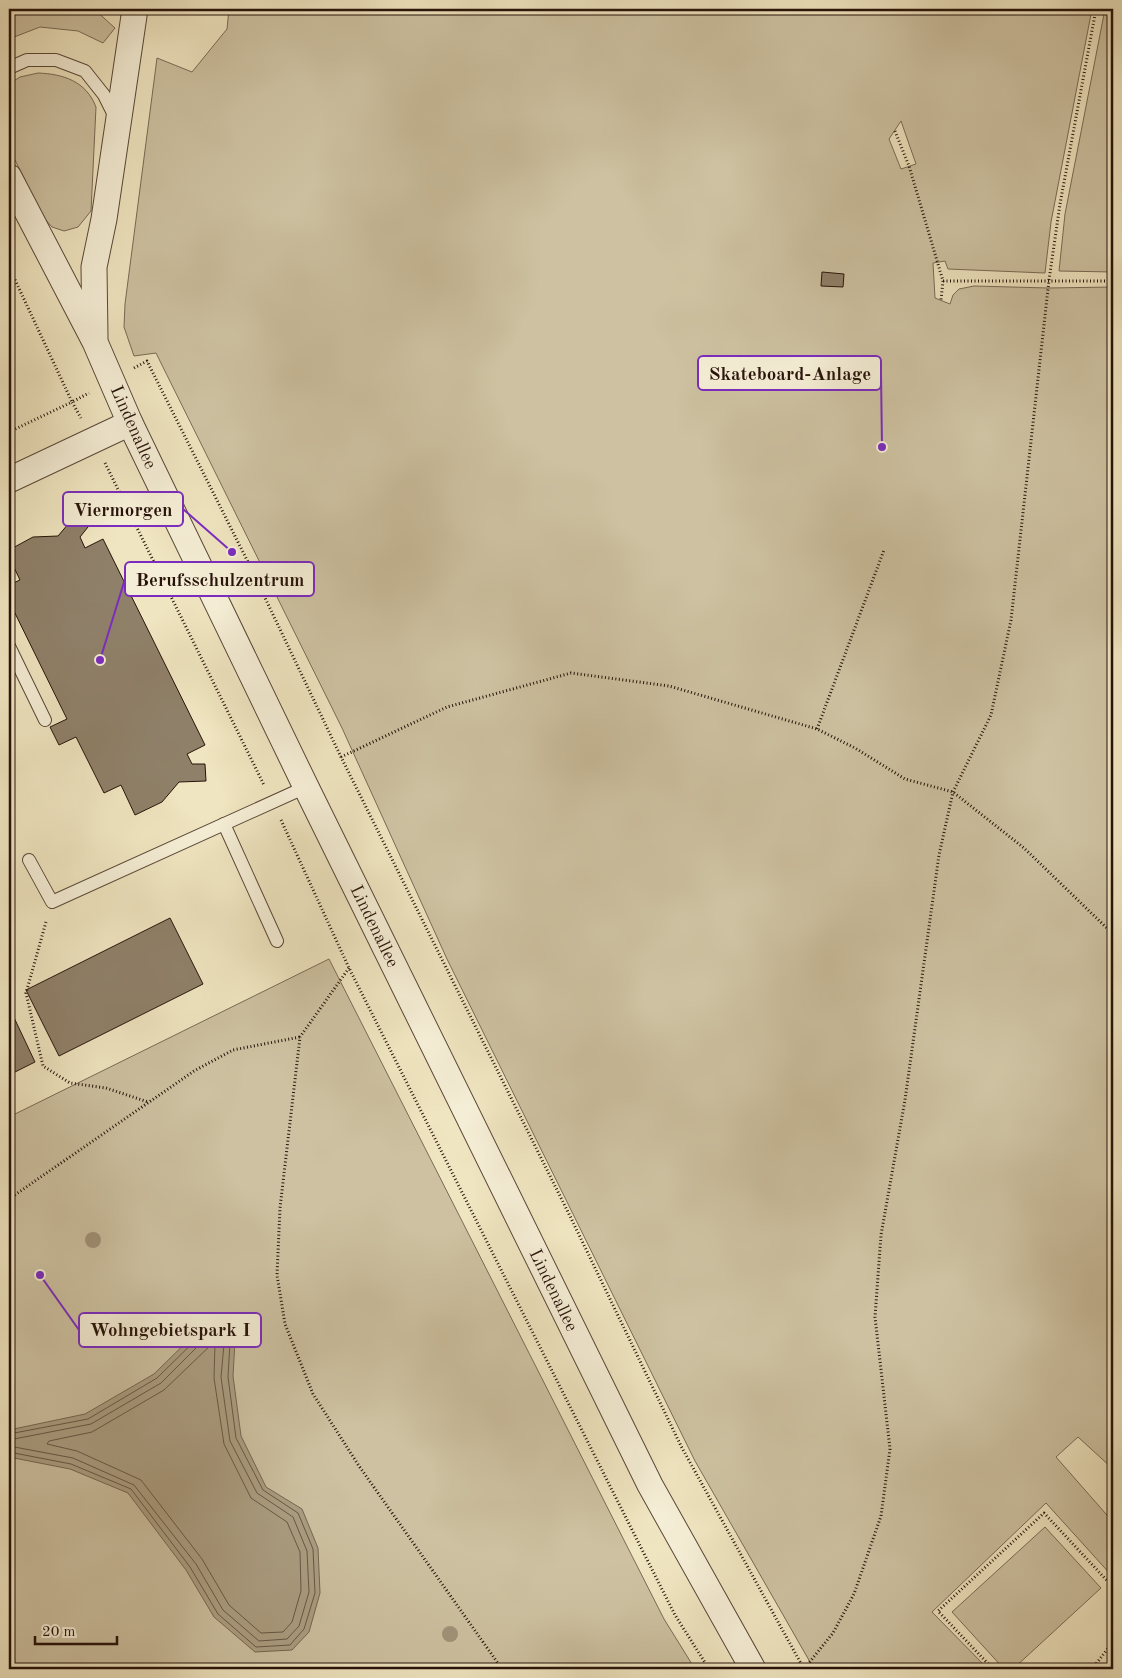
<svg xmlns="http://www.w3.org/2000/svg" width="1122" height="1678" viewBox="0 0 1122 1678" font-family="'Old Standard TT',serif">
<rect width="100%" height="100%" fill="#efe5c0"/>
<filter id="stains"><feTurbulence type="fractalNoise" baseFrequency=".004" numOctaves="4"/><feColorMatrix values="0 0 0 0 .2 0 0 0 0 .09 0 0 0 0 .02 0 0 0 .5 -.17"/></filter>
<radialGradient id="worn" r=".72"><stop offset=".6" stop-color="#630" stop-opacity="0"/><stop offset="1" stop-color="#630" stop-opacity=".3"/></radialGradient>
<g fill="#cdc1a1" stroke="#7a6a56" fill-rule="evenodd">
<polygon points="9,9 94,9 115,28 103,43 78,31 40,27 9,39"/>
<path d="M229,9H1092L1051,222L1045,273L948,269L945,261L933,263L935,298L950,304L953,295L959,289L974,286L1048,288L1113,287V1410L1111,1412L1113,1415V1469L1078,1437L1056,1457L1113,1522V1577L1046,1503L932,1612L988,1669H814L695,1461L447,959L342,728L156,353L134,356L124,327L125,304L157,58L192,72L227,29ZM901,121L916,164L901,169L889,139Z"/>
<polygon points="1105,9 1113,9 1113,272 1059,271 1065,214"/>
<path d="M38,73C63,74 86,81 96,107L91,211L78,227L64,231L52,227L44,218L9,148V84L20,77Z"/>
<polygon points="329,959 664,1619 695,1669 9,1669 9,1117"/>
<polygon points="1045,1527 1101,1588 1013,1669 1004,1669 952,1612"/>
</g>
<polygon fill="#ab9e82" stroke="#766652" points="208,1321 224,1322 235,1341 233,1376 241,1436 266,1487 302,1509 318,1548 320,1593 309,1632 292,1650 255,1652 214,1617 186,1570 128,1493 70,1469 9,1457 9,1430 85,1414 154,1374"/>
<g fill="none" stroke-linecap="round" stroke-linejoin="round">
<g stroke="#695846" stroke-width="1">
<polygon points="215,1343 214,1378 224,1444 251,1498 287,1522 300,1552 301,1591 292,1622 283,1632 261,1633 229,1605 202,1559 141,1480 77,1451 47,1444 49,1441 92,1432 164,1390 212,1344"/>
<polyline points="9,1434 88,1419 157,1378 209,1327 221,1327 230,1342 228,1377 236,1438 263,1490 298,1513 313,1549 315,1593 304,1629 290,1645 256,1647 218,1614 190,1567 131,1489 71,1464 9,1452"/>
<polyline points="9,1440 91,1424 161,1383 211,1333 218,1333 224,1344 221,1377 230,1441 257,1493 293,1517 307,1551 309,1592 299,1626 287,1639 259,1641 223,1610 196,1564 134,1485 73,1458 9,1446"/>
</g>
</g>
<g fill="#8f8069" stroke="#27130a">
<polygon points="822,272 844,274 843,287 821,286"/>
<polygon points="75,516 88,527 80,537 85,548 103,539 205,745 187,754 192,764 205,764 206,781 179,782 162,802 135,815 121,785 104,793 76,737 59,745 50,727 67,719 9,601 9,585 20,580 9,557 9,550 33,537 58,536"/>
<polygon points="170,918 203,984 59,1056 26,990"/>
<polygon points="9,1007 35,1062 9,1075"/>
</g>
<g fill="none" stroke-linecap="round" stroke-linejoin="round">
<g stroke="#594838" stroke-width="14">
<g id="service">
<polyline points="9,68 27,60 56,60 85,71 104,95 115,117"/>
<polyline points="9,646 45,720"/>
<polyline points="224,824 277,941"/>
<polyline points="29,860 52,902 306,787"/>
</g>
</g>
<g stroke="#594838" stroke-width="27">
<g id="minor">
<polyline points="9,177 95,342 130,423 306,787 650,1485 753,1669"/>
<polyline points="95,337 94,267 104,219 135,9"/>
<polyline points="9,480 130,423"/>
</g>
</g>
<g stroke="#27130a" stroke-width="3" stroke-dasharray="1 2.5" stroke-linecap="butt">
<polyline points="895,131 909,166 943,281 941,300"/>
<polyline points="9,267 72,402 89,393"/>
<polyline points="943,281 1113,281"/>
<polyline points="134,368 147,361 246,558 341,757 569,1214 681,1446 804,1669 833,1633 854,1594 881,1516 890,1449 875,1317 881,1235 905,1100 939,855 953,792 991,715 1011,620 1049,280 1060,204 1096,9"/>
<polyline points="9,432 72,402 81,418"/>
<polyline points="105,463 264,785"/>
<polyline points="817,729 884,550"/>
<polyline points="341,757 447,707 571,673 669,686 817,729 855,748 905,779 953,792 1024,848 1113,934"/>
<polyline points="281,820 349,968 675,1615 709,1669"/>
<polyline points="46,922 26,993 43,1066 70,1083 106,1088 148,1102"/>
<polyline points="349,968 300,1037 280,1208 277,1275 285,1324 313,1394 359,1466 502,1669"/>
<polyline points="9,1199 194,1071 233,1050 300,1037"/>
<polyline points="993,1669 938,1611 1044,1513 1113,1587"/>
<polyline points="1092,1669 1113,1642"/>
</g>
<use href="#service" stroke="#f5eed6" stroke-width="12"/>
<use href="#minor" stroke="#f5eed6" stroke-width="25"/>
</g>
<g fill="#a19379">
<circle cx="93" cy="1240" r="8"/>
<circle cx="450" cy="1634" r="8"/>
</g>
<g text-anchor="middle" stroke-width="4" stroke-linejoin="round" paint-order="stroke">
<g font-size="18" fill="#27130a" stroke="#f5eed6">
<text transform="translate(134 427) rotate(66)" y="6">Lindenallee</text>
<text transform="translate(375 926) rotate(64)" y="6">Lindenallee</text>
<text transform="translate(554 1290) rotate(64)" y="6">Lindenallee</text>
</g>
</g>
<path fill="none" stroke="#7b2cbf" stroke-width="2" d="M882 447L881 373M232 552L183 509M100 660L125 579M40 1275L79 1330"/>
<g fill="#7b2cbf" stroke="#f5eed6" stroke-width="2">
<circle cx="882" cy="447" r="5"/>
<circle cx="232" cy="552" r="5"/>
<circle cx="100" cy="660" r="5"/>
<circle cx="40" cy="1275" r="5"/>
</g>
<g fill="#f5eed6" stroke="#7b2cbf" stroke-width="2">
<rect x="698" y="356" width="183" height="34" rx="5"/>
<rect x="63" y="492" width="120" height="34" rx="5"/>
<rect x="125" y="562" width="189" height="34" rx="5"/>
<rect x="79" y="1313" width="182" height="34" rx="5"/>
</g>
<g font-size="19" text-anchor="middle" font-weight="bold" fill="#27130a">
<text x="790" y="380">Skateboard-Anlage</text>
<text x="123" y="516">Viermorgen</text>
<text x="220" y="586">Berufsschulzentrum</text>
<text x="170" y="1336">Wohngebietspark I</text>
</g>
<rect width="1122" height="1678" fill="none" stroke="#efe5c0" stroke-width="30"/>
<rect x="10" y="10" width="1102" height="1658" fill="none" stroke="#27130a" stroke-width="2.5"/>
<rect x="15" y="15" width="1092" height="1648" fill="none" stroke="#27130a"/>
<path d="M35 1636v8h82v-8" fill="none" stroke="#27130a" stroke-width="2.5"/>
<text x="42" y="1636" font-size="15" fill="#27130a" stroke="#f5eed6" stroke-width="4" paint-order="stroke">20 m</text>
<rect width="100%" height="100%" filter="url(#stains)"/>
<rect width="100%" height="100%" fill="url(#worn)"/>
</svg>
